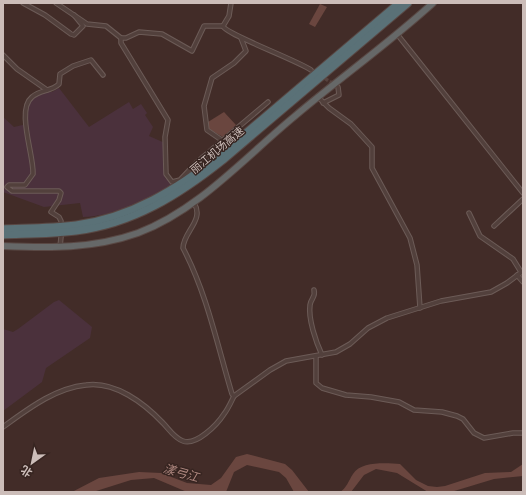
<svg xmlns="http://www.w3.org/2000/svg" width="526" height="495" viewBox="0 0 526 495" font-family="Helvetica,'Noto Sans SC',sans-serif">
<rect width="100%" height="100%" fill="#422c28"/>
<g fill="#4b313c">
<path d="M59,88L89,127L129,102L133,109L141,104L147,113L145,115L153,127L149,136L165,143L164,173L165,178L174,184C147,200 115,216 83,217L80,203L44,207L3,192V117L14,127L27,124L26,114L32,98L46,91L52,92Z"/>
<polygon points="59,300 92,327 90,338 46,368 42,382 3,411 3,329 13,332 18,329 54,302"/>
</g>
<g fill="#6a463f">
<polygon points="320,4 327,7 315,27 309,24"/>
<polygon points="224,112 236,125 223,137 209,129 208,122"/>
<polygon points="247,454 285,464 292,470 309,492 294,492 286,478 279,472 247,465 234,472 226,492 187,492 154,478 131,480 93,492 72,492 99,478 139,472 161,473 187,483 211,485 221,478 236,457"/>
<path d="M400,464L416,480L428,486L437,487L445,486L485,473L511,472L523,464V476L494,479L451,492H428L397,473L376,469L364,475L351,492H340C346,489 349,480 353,474C361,461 386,463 400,464Z"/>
</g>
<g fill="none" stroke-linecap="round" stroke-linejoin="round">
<polyline stroke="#57423e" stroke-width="3.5" stroke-dasharray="3.5 2" stroke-linecap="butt" points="311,70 334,84"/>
<g stroke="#6c5b57" stroke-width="5.5">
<g id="minor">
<polyline points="23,3 45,15 71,34 74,35 83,26 74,15"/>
<polyline points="56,3 87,24 106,26 121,38 126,38 139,32 162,34 192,51 204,26 223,26"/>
<path d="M231,3L229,16L223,26C225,34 297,60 311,70"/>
<polyline points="397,34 523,193"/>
<polyline points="121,38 121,43 168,120 165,137 166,174 172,182 180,180 197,162 268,102"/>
<polyline points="3,55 17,69 47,90"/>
<polyline points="318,97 329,108 351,124 372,147 372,168 410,238 417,265 420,308"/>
<polyline points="323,103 339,95 338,87"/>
<polyline points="223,141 207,130 204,106 212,78 234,63 246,51 241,38"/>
<path d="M194,203C205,220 183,232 183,248C207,294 217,344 232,394L234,396L270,370L286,361L336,352L350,344L368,328L387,318L441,301L491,292L507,283L523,271"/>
<polyline points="469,213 480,236 513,259 521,272"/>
<path d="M61,221L59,217L51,212L59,200L61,193L59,191H12L7,187L9,185H25L33,174C34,155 16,110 32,97C41,89 51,92 59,84L60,74L73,66L91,60L103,75"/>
<polyline points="494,226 523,199"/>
<polyline points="60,247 61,237"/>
<polyline points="517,275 523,282"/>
<path d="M314,290C316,297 311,298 310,305C308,319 316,342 322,355"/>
<polyline points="316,356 316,383 322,388 346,395 371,397 399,402 414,410 442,412 457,416 463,419 474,433 484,438 513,433 523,433"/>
<path d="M3,427C28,409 55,388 86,385C115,381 144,403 163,423C169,429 174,438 183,441C196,446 217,425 224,414C228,409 231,402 234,396"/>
</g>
</g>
<g stroke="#594844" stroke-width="8">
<path id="trunk" d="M3,246C49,248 93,249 138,233C199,210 245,157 295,116C340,78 389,43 433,3"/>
</g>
<g stroke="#594844" stroke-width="9">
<g id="motorway">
<path d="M3,229C27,228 52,228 76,225C132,217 177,189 220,155L399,3"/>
<path d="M3,235C27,234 52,234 76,231C133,224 179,195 223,160L408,3"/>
</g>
</g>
<use href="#minor" stroke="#52403c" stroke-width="3.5"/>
<use href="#trunk" stroke="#666868" stroke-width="6"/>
<use href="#motorway" stroke="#5a7177" stroke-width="7"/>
</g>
<g text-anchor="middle" stroke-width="3" stroke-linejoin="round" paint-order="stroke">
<g font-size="11" fill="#ccbdb9" stroke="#372521">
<text transform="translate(217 150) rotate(-40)" y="4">丽江机场高速</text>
</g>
<g font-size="12" font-style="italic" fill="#b28a82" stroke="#372521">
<text transform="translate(181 473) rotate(16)" y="4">漾弓江</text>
</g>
</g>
<rect width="526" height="495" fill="none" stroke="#ccbdb9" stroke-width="8"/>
<g transform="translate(32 463) rotate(213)" stroke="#372521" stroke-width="3" paint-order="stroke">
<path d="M0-3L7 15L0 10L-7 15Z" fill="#ccbdb9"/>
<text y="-6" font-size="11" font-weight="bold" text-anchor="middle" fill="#ccbdb9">北</text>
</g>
</svg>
